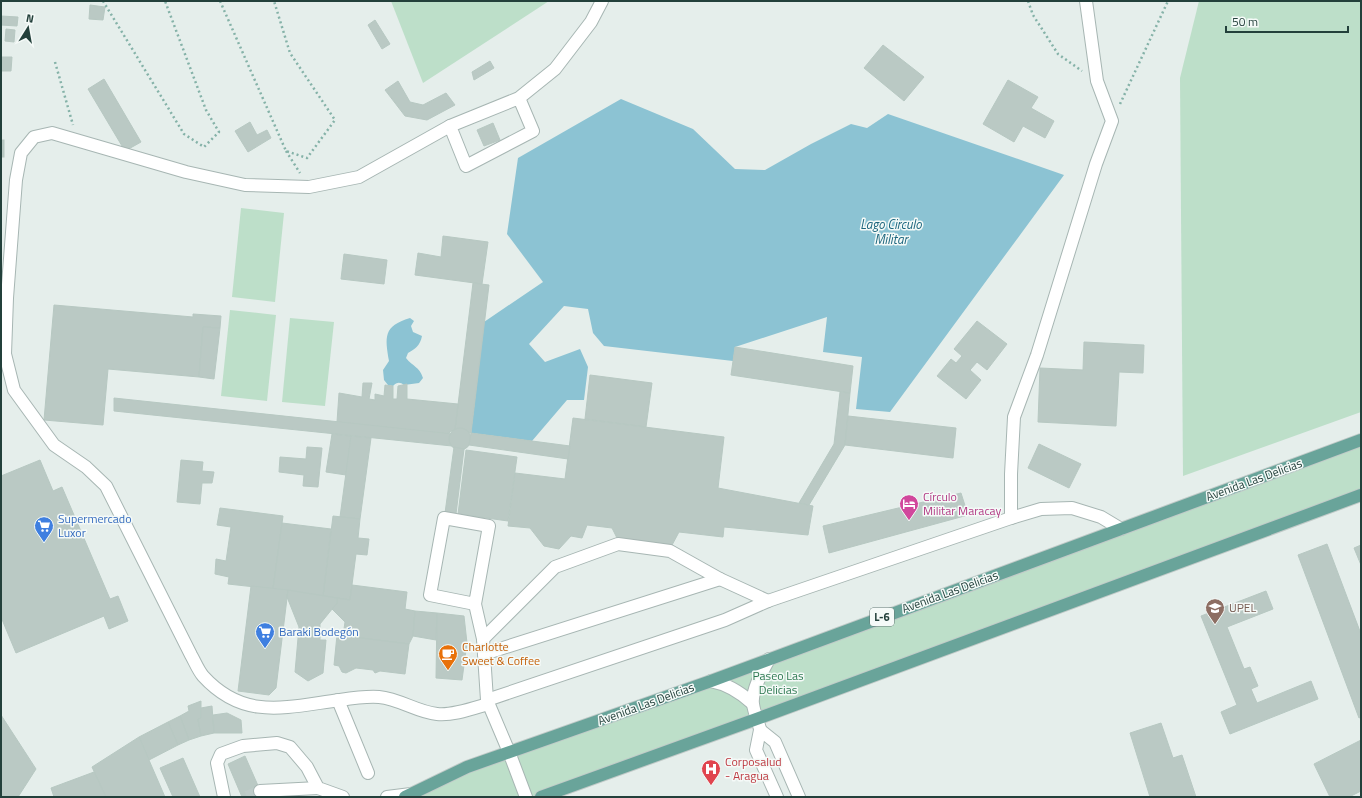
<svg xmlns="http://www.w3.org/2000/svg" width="1362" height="798" viewBox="0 0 1362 798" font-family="'Titillium Web',sans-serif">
<rect width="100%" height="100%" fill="#e5eeeb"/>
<g fill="#bddfc9">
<polygon points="391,1 549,1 423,83"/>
<polygon points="1199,1 1361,1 1361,412 1183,476 1180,78"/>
<polygon points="241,208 284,213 275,302 232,297"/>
<polygon points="230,310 276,315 267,401 221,396"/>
<polygon points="290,318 334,322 325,406 282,402"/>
<polygon points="1361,440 1361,494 541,797 405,797 467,767"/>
</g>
<g fill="#8cc3d3">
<polygon points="621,99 693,129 735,169 765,170 811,144 851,124 867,128 888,114 1064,175 890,412 856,409 862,357 823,352 827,317 735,347 733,361 604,346 593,333 588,309 564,306 529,344 545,362 580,349 588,367 584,400 567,400 532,441 471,433 484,322 543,282 507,234 518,158"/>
<path d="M410,318L414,321L411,326L413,332L422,336C420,346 415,349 408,353L406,358C413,367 419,366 423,378L419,383L404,385C400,382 397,382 393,386L388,385L384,380L383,370L389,361C385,337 383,326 410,318Z"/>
</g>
<g fill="#bac9c4" stroke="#b7c8c2">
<polygon points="90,5 105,7 103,20 89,19"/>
<polygon points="1,16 18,17 17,26 1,25"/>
<polygon points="375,20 390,44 382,49 368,25"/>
<polygon points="6,29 15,30 14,42 5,41"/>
<polygon points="883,45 924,77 904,101 864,68"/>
<polygon points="1,57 12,57 11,71 1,71"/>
<polygon points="490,61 494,68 474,80 472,72"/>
<polygon points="104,79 141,142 125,151 88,89"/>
<polygon points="1008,80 1038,97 1031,108 1054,121 1045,138 1023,126 1014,142 983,124"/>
<polygon points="398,81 410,102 423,105 446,93 455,105 427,120 405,116 385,90"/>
<polygon points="250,122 257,135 267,130 271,138 248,152 235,131"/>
<polygon points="493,123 500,140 484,146 477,130"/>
<rect x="1" y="140" width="3" height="17"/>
<polygon points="443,236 488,242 482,284 415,275 418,253 441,257"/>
<polygon points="344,254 387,260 384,284 341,279"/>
<polygon points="473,283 489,285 471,433 455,429"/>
<polygon points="54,305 193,317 193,314 221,316 220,328 203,327 199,377 108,369 103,425 44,420"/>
<polygon points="977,321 1007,344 987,370 977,362 970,370 981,380 966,399 937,376 951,359 956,363 962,356 954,349"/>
<polygon points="203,327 220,328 214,379 199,377"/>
<polygon points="1084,342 1144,345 1143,373 1119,372 1116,426 1038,422 1040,368 1083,370"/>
<polygon points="735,347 853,366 850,393 731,375"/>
<polygon points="590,375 652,383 646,427 585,419"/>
<polygon points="363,383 372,383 369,399 375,400 375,394 384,396 385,385 393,386 393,399 397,399 398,386 407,384 407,399 458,404 455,429 447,434 337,422 339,393 362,397"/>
<polygon points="840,392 850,393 845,445 809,505 799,503 834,444"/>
<polygon points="114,398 453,434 452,446 114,411"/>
<polygon points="848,416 956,428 953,458 845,445"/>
<polygon points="573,418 724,437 718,488 813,506 808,535 724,527 723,537 679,532 671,547 618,540 612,528 587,525 582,538 571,536 559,549 544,546 530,528 508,526 515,473 565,479"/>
<circle cx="460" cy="439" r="11"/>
<polygon points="471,433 570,446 568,459 469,445"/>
<polygon points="332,434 351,436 346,475 326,472"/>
<polygon points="351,436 371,438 360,519 340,517"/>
<polygon points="1039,444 1081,464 1069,488 1028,468"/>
<polygon points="307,447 322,448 318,487 303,486 304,475 279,472 280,457 306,459"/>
<polygon points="454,447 464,449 456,514 445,513"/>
<polygon points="466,450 517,457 508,521 458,514"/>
<polygon points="40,460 53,491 62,487 110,599 118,596 128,621 109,629 104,616 16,653 1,617 1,476"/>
<polygon points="181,460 203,462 202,471 214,472 212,483 202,483 200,504 177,502"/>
<polygon points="961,493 968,515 829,553 823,526"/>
<polygon points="220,508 283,516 273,589 228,584 229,577 215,574 216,559 226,561 231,527 217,525"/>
<polygon points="333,516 360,519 358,538 369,539 367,555 356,554 350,600 323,596"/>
<polygon points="282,523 331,529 323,596 273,589"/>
<polygon points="1327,544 1361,634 1361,717 1359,718 1298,555"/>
<polygon points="1361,545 1361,565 1354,548"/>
<polygon points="352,585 407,592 405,609 415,611 413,636 409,644 343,636 345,622 332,609 337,603 337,598 350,600"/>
<polygon points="251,586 288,590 276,688 269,695 238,691"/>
<polygon points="288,590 337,598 337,603 320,624 320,640 326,640 323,673 308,681 295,672 299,627 287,597"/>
<polygon points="1266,591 1273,609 1227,627 1244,669 1250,667 1258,686 1251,689 1257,703 1311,681 1318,699 1230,734 1221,712 1237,705 1201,616"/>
<polygon points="415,611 437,613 436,640 413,636"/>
<polygon points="437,613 464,616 467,643 462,680 436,678"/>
<polygon points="337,635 409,644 405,674 380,671 375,673 373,670 356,668 346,673 342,672 339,666 334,665"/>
<polygon points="201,701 201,718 198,719 201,736 189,740 180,716 189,711 188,706"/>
<polygon points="212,706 214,733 201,736 198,719 201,718 201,708"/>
<polygon points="227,713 241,720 242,733 214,733 213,715"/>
<polygon points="1,715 36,769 18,797 1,797"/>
<polygon points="180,716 189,740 178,745 168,722"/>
<polygon points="168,722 178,745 149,760 139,737"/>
<polygon points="1161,723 1173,758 1182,755 1196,797 1150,797 1130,733"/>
<polygon points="139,737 165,797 106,797 92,767"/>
<polygon points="1361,740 1361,791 1349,797 1330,797 1314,764"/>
<polygon points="245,756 263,797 242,797 228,764"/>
<polygon points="183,758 200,797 173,797 160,768"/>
<polygon points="94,772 106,797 54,797 51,788"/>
</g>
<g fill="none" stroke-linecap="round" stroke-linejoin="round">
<polyline stroke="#becbc8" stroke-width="12" stroke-dasharray="12 6" stroke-linecap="butt" points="247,797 260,791"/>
<g stroke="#a7b6b3" stroke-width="14">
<g id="minor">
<polyline points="519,98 533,131 466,166 450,126 519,98 555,69 591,22 602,1"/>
<path d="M450,126L359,177L309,187L245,185L186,172L52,133L34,137L21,153L16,180L7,298L5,354L14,390L54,445L86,467L106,486L191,655C195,662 198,670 203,676C244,721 286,707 340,700C353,698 366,696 379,697C400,699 417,712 437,714C452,716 474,708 488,704"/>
<polyline points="1011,518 1011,474 1014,417 1037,355 1096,164 1112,121 1097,81 1086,1"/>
<polyline points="768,601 1011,518 1041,509 1072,508 1101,517 1121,529"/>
<polyline points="475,604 430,595 444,518 489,526 475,604 483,639 487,700 509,752 526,797"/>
<polyline points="483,639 555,567 618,544 670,551 720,579 768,601 725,620 487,700"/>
<polyline points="484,654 720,579"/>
<path d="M711,681C727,684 740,692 752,703"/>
<polyline points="338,700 368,773"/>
<path d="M760,729C758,721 754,712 753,704C751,691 763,670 769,659"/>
<polyline points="260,791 318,788"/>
<polyline points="224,797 217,763 221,754 243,746 277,743 290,747 307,767 318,788 343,797"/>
<polyline points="387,797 411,794"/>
<polyline points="777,797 756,750 760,730 775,742 799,797"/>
</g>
</g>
<g stroke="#c1cac8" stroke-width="14">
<g id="major">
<polyline points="405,797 467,767 711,681 1361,440"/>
<polyline points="541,797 762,717 1361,495"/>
</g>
</g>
<g stroke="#85b2a8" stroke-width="2.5" stroke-dasharray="2 3" stroke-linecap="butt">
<polyline points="103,1 184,134 204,147 219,132 206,110 165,1"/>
<polyline points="220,1 286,151 307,158 335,120 290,53 274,1"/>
<polyline points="1028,1 1033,15 1058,54 1082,71"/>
<polyline points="55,62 73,125"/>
<polyline points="1120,104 1168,1"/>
<polyline points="286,151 300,173"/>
</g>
<use href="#minor" stroke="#fff" stroke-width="12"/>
<use href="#major" stroke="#69a49a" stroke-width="12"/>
</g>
<defs>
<g id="hotel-pin" transform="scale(1)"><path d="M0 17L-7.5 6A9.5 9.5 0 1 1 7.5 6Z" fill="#d1479c" stroke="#f5faf8"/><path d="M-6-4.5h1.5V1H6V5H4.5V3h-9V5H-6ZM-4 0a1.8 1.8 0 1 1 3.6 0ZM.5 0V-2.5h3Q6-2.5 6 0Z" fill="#fff"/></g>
<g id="supermarket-pin" transform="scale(1)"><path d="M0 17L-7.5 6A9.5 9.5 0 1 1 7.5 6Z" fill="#3f7fe0" stroke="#f5faf8"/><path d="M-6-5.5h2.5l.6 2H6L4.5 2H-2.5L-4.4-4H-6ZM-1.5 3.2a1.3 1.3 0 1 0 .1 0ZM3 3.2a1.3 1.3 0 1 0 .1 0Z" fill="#fff"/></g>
<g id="university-pin" transform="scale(1)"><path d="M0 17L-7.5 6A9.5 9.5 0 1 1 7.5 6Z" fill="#8d6e63" stroke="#f5faf8"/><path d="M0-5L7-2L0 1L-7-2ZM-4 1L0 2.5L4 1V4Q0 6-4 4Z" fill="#fff"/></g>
<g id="cafe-pin" transform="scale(1)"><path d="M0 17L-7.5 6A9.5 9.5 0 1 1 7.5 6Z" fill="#e8710a" stroke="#f5faf8"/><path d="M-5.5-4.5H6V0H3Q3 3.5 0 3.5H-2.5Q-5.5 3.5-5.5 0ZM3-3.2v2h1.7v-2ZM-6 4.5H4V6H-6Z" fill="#fff"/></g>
<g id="hospital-pin" transform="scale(1)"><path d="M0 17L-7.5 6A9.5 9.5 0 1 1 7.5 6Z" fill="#e0444e" stroke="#f5faf8"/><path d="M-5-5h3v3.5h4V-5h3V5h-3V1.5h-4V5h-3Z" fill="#fff"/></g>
</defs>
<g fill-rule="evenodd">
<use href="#hotel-pin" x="909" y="504"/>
<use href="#supermarket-pin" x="44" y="526"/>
<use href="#university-pin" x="1215" y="608"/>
<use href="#supermarket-pin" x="265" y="632"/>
<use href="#cafe-pin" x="448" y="654"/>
<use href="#hospital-pin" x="711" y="769"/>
</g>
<g text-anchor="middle" stroke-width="3" stroke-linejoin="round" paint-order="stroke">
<rect fill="#f5faf8" stroke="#627874" stroke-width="1" x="870" y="608" width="24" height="18" rx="3"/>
<g font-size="11" font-weight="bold" fill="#23403b">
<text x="882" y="621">L-6</text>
</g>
<g font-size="12" fill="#23403b" stroke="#f5faf8">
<text transform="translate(1254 480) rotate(-20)" y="4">Avenida Las Delicias</text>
<text transform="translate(950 592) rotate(-20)" y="4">Avenida Las Delicias</text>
<text transform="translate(646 704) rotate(-20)" y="4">Avenida Las Delicias</text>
</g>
<g font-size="12" fill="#b23c85" stroke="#f5faf8" text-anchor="start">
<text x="923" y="501">Círculo<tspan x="923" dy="14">Militar Maracay</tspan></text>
</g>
<g font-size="12" fill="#366cbe" stroke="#f5faf8" text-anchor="start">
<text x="58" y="523">Supermercado<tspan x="58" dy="14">Luxor</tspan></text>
<text x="279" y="636">Baraki Bodegón</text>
</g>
<g font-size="12" fill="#785e54" stroke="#f5faf8" text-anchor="start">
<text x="1229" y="612">UPEL</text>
</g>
<g font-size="12" fill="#c56008" stroke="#f5faf8" text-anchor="start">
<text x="462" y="651">Charlotte<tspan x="462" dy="14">Sweet &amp; Coffee</tspan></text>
</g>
<g font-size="12" fill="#2c7850" stroke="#f5faf8">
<text x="778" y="680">Paseo Las<tspan x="778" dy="14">Delicias</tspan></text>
</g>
<g font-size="12" fill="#be3a42" stroke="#f5faf8" text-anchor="start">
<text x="725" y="766">Corposalud<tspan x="725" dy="14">- Aragua</tspan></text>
</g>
<g font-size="13" font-style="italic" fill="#1c667e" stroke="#f5faf8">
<text x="891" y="229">Lago Circulo<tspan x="891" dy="15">Militar</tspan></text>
</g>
</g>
<rect width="1362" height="798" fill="none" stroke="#23403b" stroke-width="4"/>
<g transform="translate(28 28) rotate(11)" stroke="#f5faf8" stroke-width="3" paint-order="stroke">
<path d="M0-3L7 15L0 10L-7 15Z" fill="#23403b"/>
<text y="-6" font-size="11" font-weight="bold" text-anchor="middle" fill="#23403b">N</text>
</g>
<path d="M1226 26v6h122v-6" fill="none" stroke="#23403b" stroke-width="2"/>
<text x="1232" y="26" font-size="12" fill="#23403b" stroke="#f5faf8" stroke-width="3" paint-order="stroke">50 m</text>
</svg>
